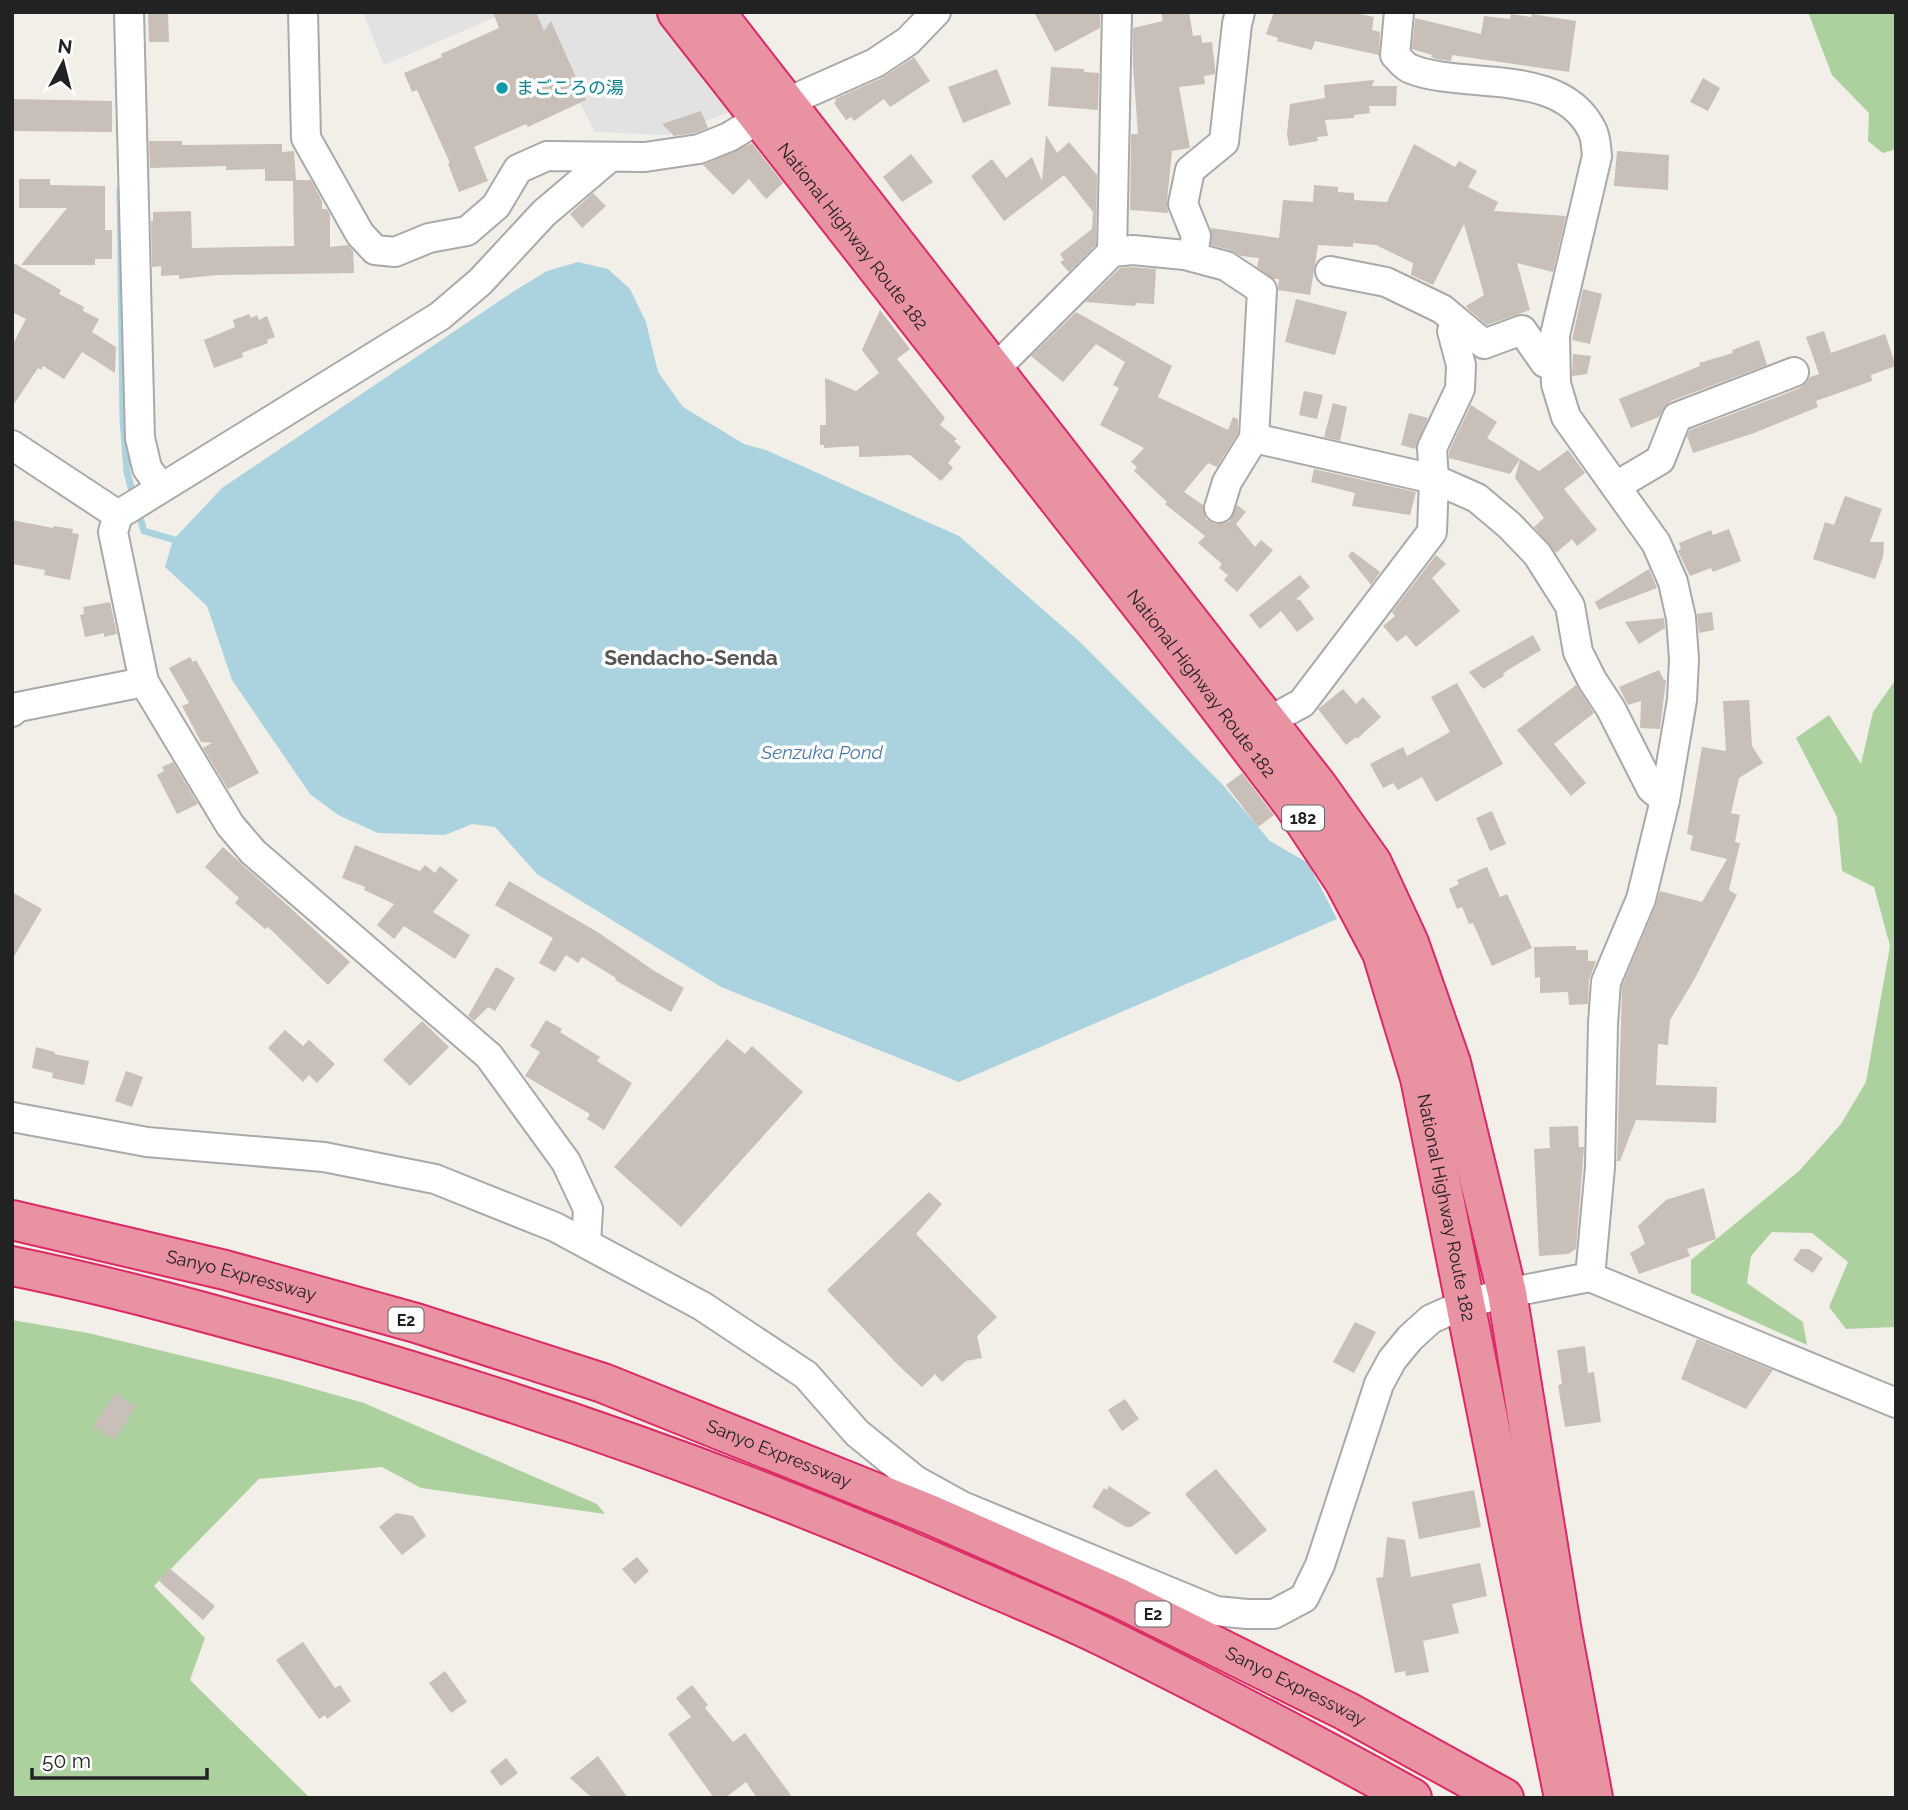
<svg xmlns="http://www.w3.org/2000/svg" width="1908" height="1810" viewBox="0 0 1908 1810" font-family="Raleway,'Noto Sans JP',sans-serif">
<rect width="100%" height="100%" fill="#f2efe9"/>
<g fill="#add19e">
<polygon points="1808,12 1896,12 1896,149 1883,153 1868,141 1869,113 1832,75"/>
<polygon points="1896,679 1896,1327 1846,1329 1829,1307 1848,1262 1812,1233 1772,1232 1751,1256 1747,1283 1803,1322 1807,1345 1691,1293 1691,1260 1799,1171 1841,1124 1866,1082 1890,946 1874,887 1842,871 1837,817 1796,738 1829,715 1861,764 1873,712"/>
<polygon points="12,1320 88,1333 279,1379 364,1403 597,1504 605,1514 421,1488 382,1467 259,1479 154,1586 205,1638 190,1680 310,1798 12,1798"/>
</g>
<g fill="#e2e2e2">
<polygon points="363,12 507,12 384,65"/>
<polygon points="533,12 660,12 738,109 668,135 595,132"/>
</g>
<polygon fill="#aad3df" points="578,262 608,269 630,289 646,322 658,372 683,407 744,444 766,450 959,536 1079,641 1222,784 1270,841 1308,863 1337,919 959,1082 721,987 537,874 495,827 472,824 445,835 378,833 338,815 310,794 232,680 207,606 165,567 173,540 222,488 514,291 547,271"/>
<g fill="none" stroke-linecap="round" stroke-linejoin="round">
<g stroke="#aad3df" stroke-width="7">
<polyline points="120,190 123,420 127,472 134,499"/>
<polyline points="138,510 144,531 182,542"/>
</g>
</g>
<g fill="#c7bfb8">
<polygon points="148,12 168,12 169,42 149,42"/>
<polygon points="493,12 536,12 544,31 551,21 586,100 528,127 526,124 474,147 488,181 459,192 448,164 450,163 417,90 412,92 404,73 442,57 441,54 499,28"/>
<polygon points="1034,12 1100,12 1100,28 1055,52"/>
<polygon points="1161,12 1189,12 1193,36 1201,35 1202,43 1212,42 1215,68 1215,74 1204,76 1205,84 1179,87 1190,148 1172,151 1167,201 1168,213 1130,210 1131,134 1138,134 1133,66 1133,28 1163,21"/>
<polygon points="1274,12 1351,12 1374,17 1372,30 1380,32 1379,55 1315,41 1312,50 1277,41 1278,38 1266,34"/>
<polygon points="1511,14 1531,17 1532,14 1576,21 1569,72 1452,55 1451,61 1436,59 1431,57 1432,55 1412,49 1415,18 1481,34 1484,16 1510,19"/>
<polygon points="914,57 930,81 890,107 884,99 854,121 851,117 846,120 834,103 836,101 835,99 882,78"/>
<polygon points="1051,67 1084,69 1084,72 1099,73 1098,110 1048,106"/>
<polygon points="997,69 1011,104 963,123 948,87"/>
<polygon points="1703,78 1720,88 1708,111 1690,102"/>
<polygon points="1374,80 1372,86 1397,86 1396,106 1369,106 1370,113 1354,115 1354,118 1325,120 1328,136 1317,137 1318,141 1289,146 1287,134 1290,104 1325,98 1324,85"/>
<polygon points="12,99 112,101 112,132 12,131"/>
<polygon points="701,111 708,128 695,133 674,136 662,124"/>
<polygon points="1046,135 1057,153 1069,142 1097,175 1096,245 1069,272 1060,262 1064,260 1060,254 1092,229 1093,212 1064,175 1004,221 971,176 992,159 1006,178 1032,157 1042,181"/>
<polygon points="149,141 182,141 182,145 282,144 282,152 294,151 296,180 311,180 322,201 322,209 327,209 330,215 330,247 348,245 353,251 354,273 217,275 179,279 179,275 161,276 161,266 152,267 151,221 153,221 153,212 191,211 192,248 294,246 293,181 265,181 265,169 226,170 226,166 150,168"/>
<polygon points="752,143 783,183 766,199 749,179 733,195 703,165"/>
<polygon points="1414,144 1455,167 1459,161 1477,171 1468,187 1498,202 1494,211 1566,216 1553,272 1517,263 1530,310 1487,325 1468,309 1466,306 1484,295 1464,224 1433,285 1411,275 1413,263 1376,245 1353,243 1353,247 1318,245 1310,295 1278,290 1279,279 1273,279 1257,267 1259,258 1241,256 1230,250 1211,245 1211,228 1279,238 1283,200 1313,202 1314,185 1338,187 1338,192 1354,193 1354,200 1387,202"/>
<polygon points="1617,151 1669,155 1668,190 1614,186"/>
<polygon points="911,154 933,182 902,202 883,177"/>
<polygon points="19,179 50,179 50,185 105,186 105,230 112,230 112,259 95,259 95,265 21,265 67,208 19,208"/>
<polygon points="593,193 606,206 582,228 570,214"/>
<polygon points="12,262 61,290 59,294 84,307 83,311 99,319 92,332 116,347 115,373 82,352 64,379 43,366 41,370 38,368 12,407 12,346 26,319 12,312"/>
<polygon points="1133,267 1156,269 1154,304 1136,303 1135,306 1085,302 1120,268"/>
<polygon points="1583,289 1602,294 1590,344 1572,340"/>
<polygon points="1296,299 1347,312 1335,355 1285,342"/>
<polygon points="880,310 910,349 897,359 945,418 940,425 957,439 954,441 961,447 948,463 953,468 941,481 910,455 859,457 859,446 824,448 824,445 820,445 820,425 826,425 825,378 856,391 879,373 862,350"/>
<polygon points="1076,312 1172,366 1158,397 1228,430 1233,417 1238,419 1238,433 1217,467 1208,463 1184,492 1203,505 1206,519 1215,524 1223,524 1230,521 1237,505 1246,512 1236,524 1255,547 1261,540 1273,550 1237,592 1224,580 1228,575 1219,568 1222,564 1198,543 1205,536 1165,504 1167,502 1134,471 1137,467 1131,462 1144,448 1100,425 1119,388 1113,385 1125,362 1096,344 1063,382 1031,356"/>
<polygon points="249,314 251,318 257,315 259,320 267,316 275,337 267,340 268,343 242,353 243,357 214,368 204,340 235,327 233,320"/>
<polygon points="1824,331 1831,353 1885,334 1896,366 1871,375 1872,381 1816,401 1818,407 1754,433 1693,453 1687,436 1690,430 1800,388 1806,383 1810,377 1819,374 1806,337"/>
<polygon points="1759,340 1767,365 1671,401 1665,406 1659,417 1631,428 1619,399 1700,366 1699,363 1733,353 1732,350"/>
<polygon points="1573,354 1591,356 1587,374 1572,376"/>
<polygon points="1304,391 1323,395 1317,419 1299,415"/>
<polygon points="1333,403 1347,407 1340,441 1324,437"/>
<polygon points="1471,405 1497,422 1487,438 1520,459 1510,474 1449,458 1449,451"/>
<polygon points="1409,413 1428,418 1415,449 1401,445"/>
<polygon points="1568,450 1585,473 1564,489 1597,530 1577,546 1572,539 1556,553 1534,527 1544,518 1515,478 1520,459 1539,471"/>
<polygon points="1314,469 1416,492 1410,515 1352,506 1355,493 1311,482"/>
<polygon points="1845,496 1882,509 1870,542 1884,542 1883,557 1875,579 1813,559 1825,522 1834,525"/>
<polygon points="12,520 53,528 54,526 73,529 72,533 79,534 70,580 44,575 45,570 12,564"/>
<polygon points="1729,529 1741,561 1713,572 1711,568 1690,576 1678,551 1681,549 1679,543 1711,530 1713,535"/>
<polygon points="1352,551 1380,572 1371,585 1348,556"/>
<polygon points="1436,555 1446,564 1432,578 1460,611 1416,647 1406,635 1397,642 1383,626 1395,616 1392,612"/>
<polygon points="1649,569 1657,588 1599,610 1595,602"/>
<polygon points="1300,575 1310,587 1296,599 1300,600 1314,619 1297,632 1281,611 1260,629 1249,615"/>
<polygon points="110,602 117,634 104,637 104,633 85,637 80,615 84,614 83,607"/>
<polygon points="1712,612 1714,630 1699,633 1697,614"/>
<polygon points="1664,618 1665,628 1639,644 1625,622"/>
<polygon points="1533,635 1541,650 1508,670 1503,674 1504,676 1483,689 1469,672"/>
<polygon points="190,657 193,662 196,660 259,773 228,789 203,748 212,743 201,742 182,706 189,703 169,668"/>
<polygon points="1659,670 1664,680 1666,680 1660,729 1640,728 1641,701 1628,705 1619,687"/>
<polygon points="1457,683 1503,764 1436,802 1422,777 1398,790 1393,783 1383,788 1370,764 1403,747 1407,756 1450,732 1431,697"/>
<polygon points="1576,685 1594,713 1554,744 1586,783 1571,796 1517,730"/>
<polygon points="1343,689 1356,704 1363,697 1381,717 1357,739 1356,737 1346,745 1318,709"/>
<polygon points="1749,700 1752,746 1763,763 1739,778 1731,813 1740,815 1735,842 1740,843 1729,890 1737,895 1694,980 1670,1020 1668,1045 1658,1044 1656,1085 1717,1087 1716,1123 1636,1120 1620,1161 1617,1161 1622,986 1656,905 1660,891 1702,902 1727,859 1690,850 1693,836 1687,834 1702,747 1726,751 1723,701"/>
<polygon points="173,762 198,804 177,814 157,775 164,771 162,767"/>
<polygon points="1242,773 1274,815 1258,827 1226,785"/>
<polygon points="1492,811 1506,844 1490,851 1476,818"/>
<polygon points="355,845 420,871 425,865 435,873 440,866 458,880 433,912 470,935 455,959 404,926 394,939 377,925 394,904 364,890 365,887 342,878"/>
<polygon points="223,847 350,962 328,985 268,927 265,929 235,903 239,898 205,867"/>
<polygon points="1487,867 1500,897 1507,894 1532,948 1492,966 1473,923 1469,924 1462,907 1457,909 1449,889 1459,884 1457,880"/>
<polygon points="509,881 596,931 656,972 684,988 671,1012 615,980 616,978 582,957 578,963 566,955 555,972 539,963 553,938 495,905"/>
<polygon points="12,892 42,909 12,960"/>
<polygon points="1576,946 1576,950 1588,950 1588,961 1596,961 1589,980 1588,1004 1569,1005 1568,992 1540,993 1540,977 1535,978 1534,947"/>
<polygon points="496,967 515,978 495,1011 488,1007 474,1021 468,1016"/>
<polygon points="546,1020 562,1029 560,1032 600,1057 597,1061 632,1083 604,1130 587,1119 590,1114 525,1076 540,1052 530,1046"/>
<polygon points="422,1021 449,1047 410,1086 383,1060"/>
<polygon points="285,1030 303,1046 309,1040 335,1064 317,1083 309,1075 303,1082 268,1048"/>
<polygon points="727,1039 745,1054 752,1046 803,1092 681,1227 614,1167"/>
<polygon points="36,1047 55,1052 54,1054 89,1061 84,1085 52,1078 53,1073 32,1068"/>
<polygon points="126,1071 143,1077 132,1107 115,1101"/>
<polygon points="1578,1126 1579,1147 1584,1147 1576,1249 1568,1254 1539,1256 1534,1149 1550,1148 1549,1127"/>
<polygon points="1704,1188 1716,1239 1687,1249 1690,1256 1639,1274 1630,1253 1645,1244 1638,1226 1666,1200"/>
<polygon points="929,1192 942,1204 916,1234 997,1317 977,1336 982,1358 966,1361 942,1382 935,1374 922,1387 898,1365 827,1290"/>
<polygon points="1801,1249 1809,1249 1823,1258 1813,1273 1793,1260"/>
<polygon points="1355,1322 1376,1332 1354,1373 1333,1362"/>
<polygon points="1697,1339 1773,1370 1746,1409 1681,1379"/>
<polygon points="1585,1346 1588,1373 1594,1372 1601,1422 1565,1427 1558,1385 1562,1384 1557,1350"/>
<polygon points="115,1393 136,1407 114,1440 93,1426"/>
<polygon points="1125,1399 1139,1419 1122,1431 1108,1410"/>
<polygon points="1216,1469 1267,1530 1236,1555 1185,1494"/>
<polygon points="1109,1486 1151,1513 1131,1527 1126,1527 1092,1507 1104,1488 1107,1490"/>
<polygon points="1474,1490 1481,1527 1419,1539 1412,1502"/>
<polygon points="396,1513 413,1516 426,1536 402,1555 379,1527"/>
<polygon points="1387,1537 1405,1540 1411,1577 1480,1563 1487,1596 1452,1604 1459,1633 1423,1641 1429,1672 1406,1676 1405,1671 1395,1673 1376,1578 1383,1577"/>
<polygon points="637,1557 649,1571 635,1584 622,1569"/>
<polygon points="169,1568 215,1606 203,1620 159,1581"/>
<polygon points="303,1642 335,1688 340,1685 351,1701 327,1719 325,1715 319,1719 276,1660"/>
<polygon points="445,1671 467,1702 451,1713 429,1683"/>
<polygon points="692,1685 708,1705 705,1708 733,1742 745,1733 793,1798 757,1798 746,1782 725,1798 714,1798 668,1734 691,1717 676,1698"/>
<polygon points="598,1756 628,1798 592,1798 570,1778"/>
<polygon points="506,1758 518,1773 501,1786 490,1771"/>
</g>
<g fill="none" stroke-linecap="round" stroke-linejoin="round">
<g stroke="#a9a9a9" stroke-width="32">
<g id="minor">
<polyline points="129,12 140,438 147,468 161,488"/>
<polyline points="303,12 306,138 360,234 375,250 395,252 429,238 467,231 496,206 518,169 547,156 645,157 699,149 729,137 785,103 875,63 908,41 936,12"/>
<path d="M1399,12L1395,55C1400,60 1405,67 1411,69C1463,90 1561,66 1592,130C1596,137 1596,148 1597,156L1555,335L1556,384L1566,417L1656,543L1673,582L1681,618L1684,659L1682,700L1665,800L1641,899L1606,982L1603,1023L1600,1167L1590,1277"/>
<polyline points="1112,252 1117,12"/>
<polyline points="1185,255 1226,266 1262,290 1254,438 1227,482 1219,508"/>
<polyline points="1330,271 1386,282 1442,309 1484,344 1522,330 1545,363 1554,366"/>
<polyline points="1458,323 1452,331 1461,365 1460,389 1432,448 1434,479 1477,498 1509,525 1537,554 1570,606 1578,652 1592,680 1611,709 1651,788 1665,800"/>
<polyline points="993,371 1112,252 1133,250 1185,255 1194,249 1196,236 1183,204 1190,170 1224,142 1237,24 1240,12"/>
<polyline points="1254,438 1434,479 1432,532 1302,703 1267,722"/>
<polyline points="12,445 118,515"/>
<polyline points="1616,486 1660,460 1677,417 1794,372"/>
<polyline points="12,712 18,707 144,682"/>
<polyline points="12,1117 147,1142 324,1157 435,1179 555,1227 702,1306 806,1375 857,1433 915,1480 962,1506 1216,1611 1247,1614 1274,1614 1304,1598 1320,1565 1379,1384 1392,1360 1410,1338 1431,1319 1467,1303 1507,1293 1590,1277 1896,1403"/>
<polyline points="586,1243 588,1209 566,1162 489,1056 253,852 230,825 144,682 113,532 118,515 440,316 480,282 544,213 609,158"/>
</g>
</g>
<g stroke="#dc2a67" stroke-width="42">
<g id="highway">
<path id="s1" d="M677,12L1163,633L1293,804L1344,881L1382,953L1420,1078L1564,1798"/>
<polyline points="715,12 1319,788 1372,863 1409,943 1451,1063 1507,1293 1562,1632 1593,1798"/>
<path id="s2" d="M12,1220L225,1270L416,1323L603,1383L929,1514L1119,1598L1346,1711L1504,1798"/>
<path d="M12,1266C111,1286 208,1313 305,1340C533,1404 756,1483 973,1579C1017,1598 1061,1616 1104,1637C1208,1688 1310,1742 1412,1798"/>
</g>
</g>
<use href="#minor" stroke="#fff" stroke-width="28"/>
<use href="#highway" stroke="#e892a2" stroke-width="38"/>
</g>
<circle fill="#0f9aa8" stroke="#fff" stroke-width="2.5" cx="502" cy="88" r="7"/>
<g text-anchor="middle" stroke-width="7" stroke-linejoin="round" paint-order="stroke">
<g fill="#fff" stroke="#646464" stroke-width="2">
<rect x="1282" y="805.5" width="42" height="25" rx="5"/>
<rect x="388.5" y="1307.5" width="35" height="25" rx="5"/>
<rect x="1135.5" y="1601.5" width="35" height="25" rx="5"/>
</g>
<g font-size="16" font-weight="bold" fill="#222">
<text x="1303" y="824">182</text>
<text x="406" y="1326">E2</text>
<text x="1153" y="1620">E2</text>
</g>
<g font-size="18" fill="#0d838f" stroke="#fff" text-anchor="start">
<text x="516" y="94">まごころの湯</text>
</g>
<g font-size="18" fill="#222" stroke="#fff">
<text dy="6" stroke="none"><textPath href="#s1" startOffset="285">National Highway Route 182</textPath></text>
<text dy="6" stroke="none"><textPath href="#s1" startOffset="852">National Highway Route 182</textPath></text>
<text dy="6" stroke="none"><textPath href="#s1" startOffset="1440">National Highway Route 182</textPath></text>
<text dy="6" stroke="none"><textPath href="#s2" startOffset="236">Sanyo Expressway</textPath></text>
<text dy="6" stroke="none"><textPath href="#s2" startOffset="803">Sanyo Expressway</textPath></text>
<text dy="6" stroke="none"><textPath href="#s2" startOffset="1370">Sanyo Expressway</textPath></text>
</g>
<g font-size="19" font-style="italic" fill="#4a7aab" stroke="#fff">
<text x="822" y="759">Senzuka Pond</text>
</g>
<g font-size="21" font-weight="bold" fill="#555" stroke="#fff">
<text x="691" y="665">Sendacho-Senda</text>
</g>
</g>
<rect width="1908" height="1810" fill="none" stroke="#222222" stroke-width="28"/>
<g transform="translate(63 63) rotate(7)" stroke="#ffffff" stroke-width="5" paint-order="stroke">
<path d="M0-5L12 26L0 18L-12 26Z" fill="#222222"/>
<text y="-10" font-size="19" font-weight="bold" text-anchor="middle" fill="#222222">N</text>
</g>
<path d="M32 1768v10h175v-10" fill="none" stroke="#222222" stroke-width="3.5"/>
<text x="42" y="1768" font-size="21" fill="#222222" stroke="#ffffff" stroke-width="5" paint-order="stroke">50 m</text>
</svg>
